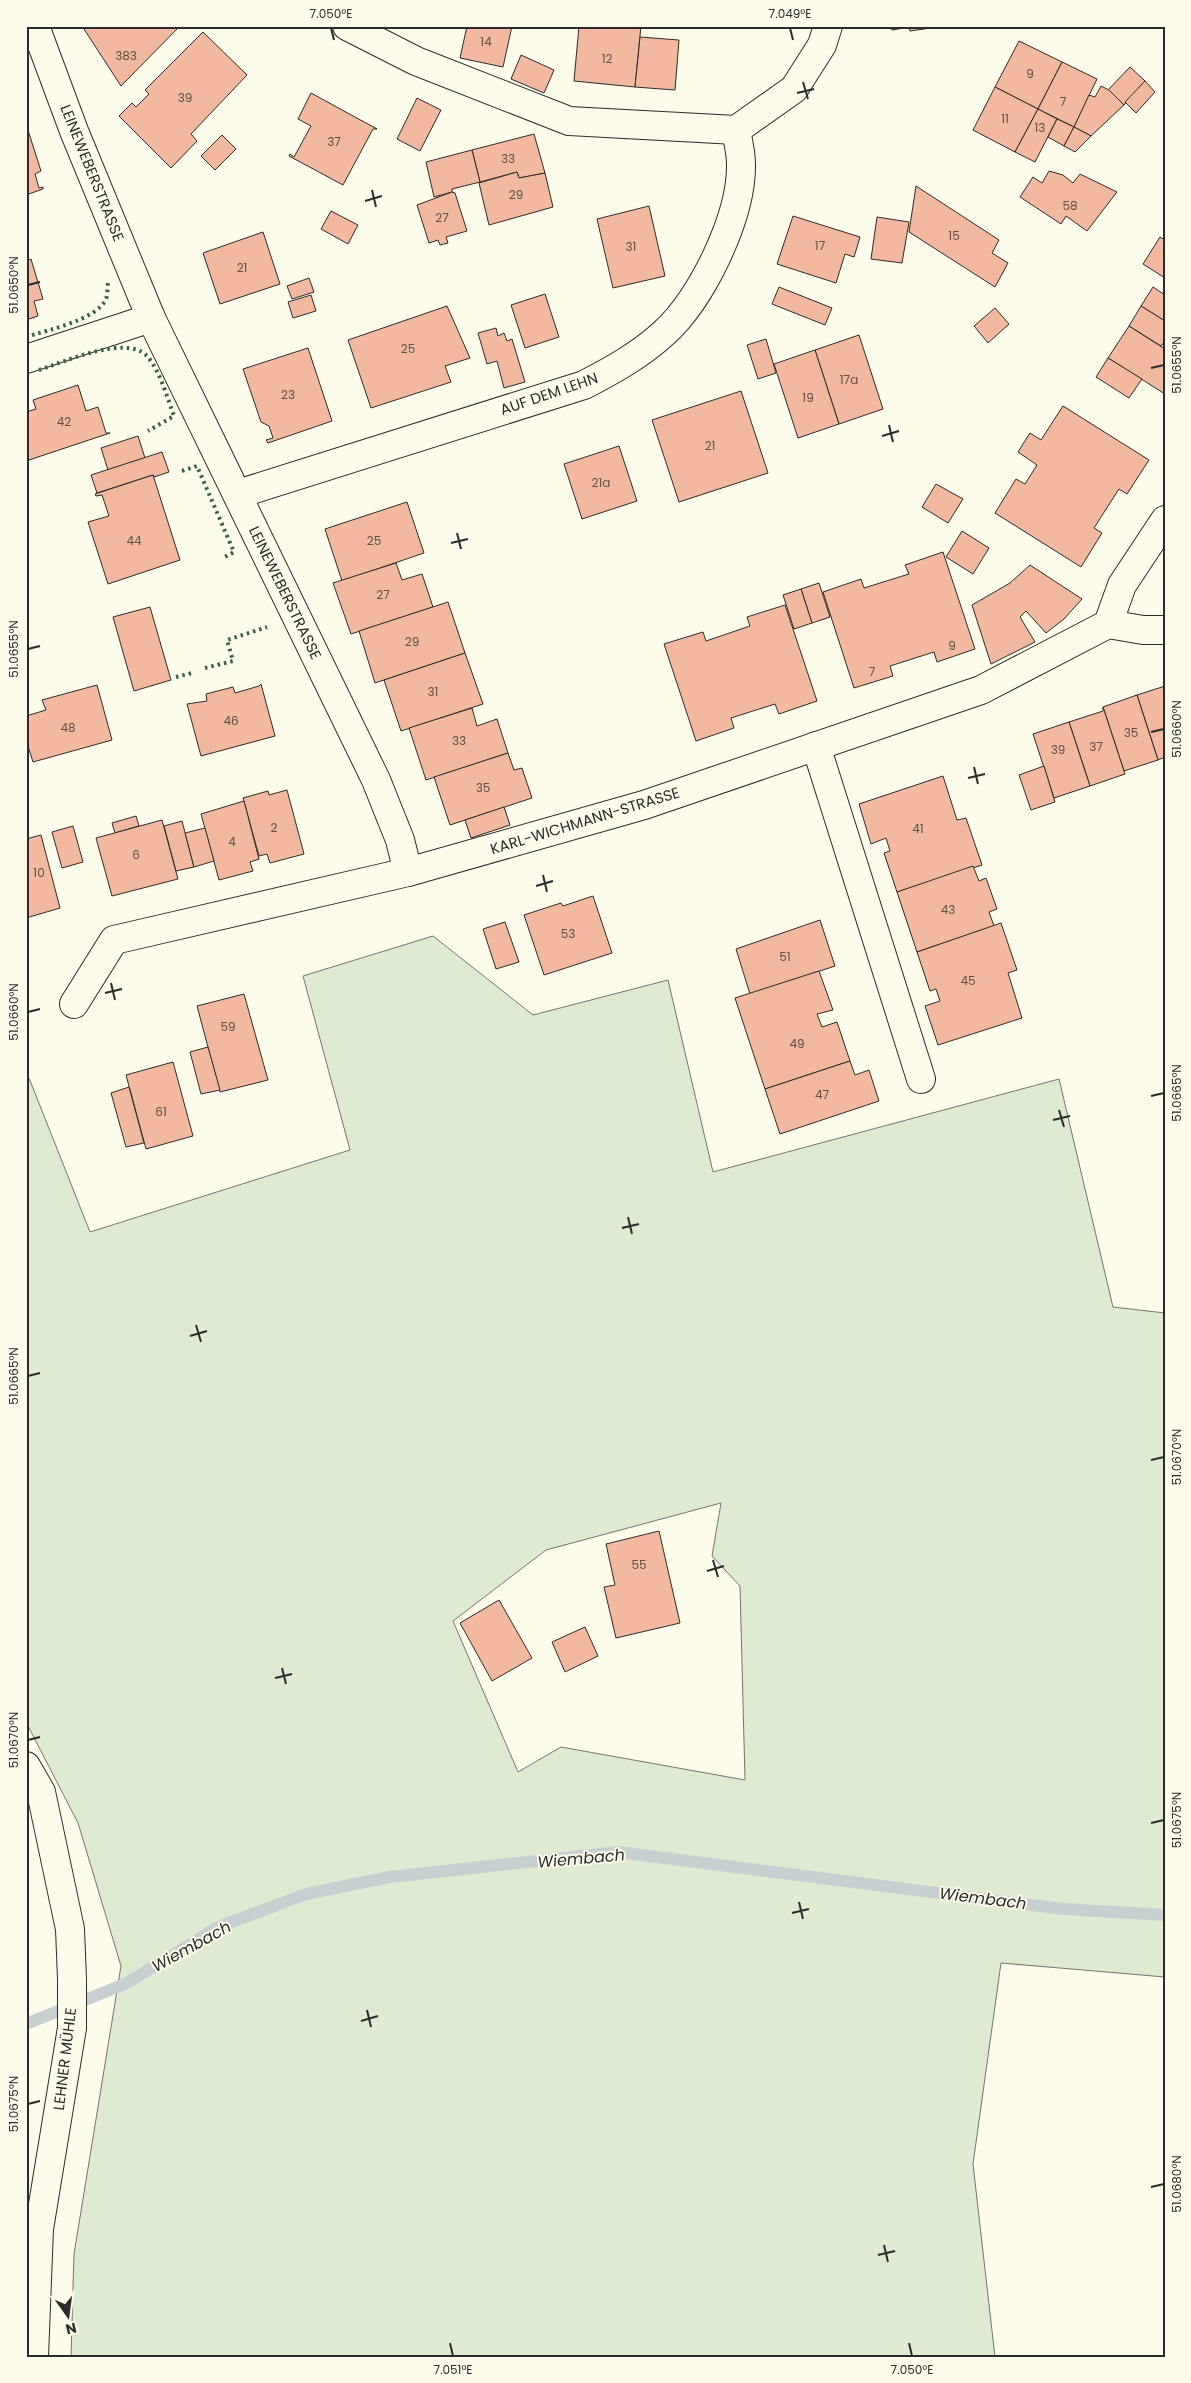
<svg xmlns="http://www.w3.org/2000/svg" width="1191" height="2383" viewBox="0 0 1191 2383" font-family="Poppins,sans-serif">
<rect width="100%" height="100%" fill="#fdfbea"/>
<path fill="#deebd1" stroke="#74746e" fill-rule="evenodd" d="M433,936L533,1015L668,980L713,1172L1059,1079L1113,1307L1165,1313V1977L1001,1963L973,2164L995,2357H71L74,2254L121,1966L78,1823L26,1722V1079L29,1078L90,1232L350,1150L303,976ZM721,1503L712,1556L740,1586L745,1780L561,1747L518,1772L453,1621L546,1550Z"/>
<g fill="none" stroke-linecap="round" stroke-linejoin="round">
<polyline stroke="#c7d0d0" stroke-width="12" points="26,2024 127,1983 218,1927 306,1894 390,1877 618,1852 1063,1909 1165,1915"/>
</g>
<g fill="#f2b8a0" stroke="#2b2b2b">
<polygon points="82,26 180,26 121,86"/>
<polygon points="467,26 512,26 503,67 460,58"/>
<polygon points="579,26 641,26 635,87 574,81"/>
<polygon points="891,26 909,26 910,27 892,30"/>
<polygon points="909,26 945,26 910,31"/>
<polygon points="203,32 247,75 191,134 197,141 171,168 119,116 132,103 136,107 149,94 145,90"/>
<polygon points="640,37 679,40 675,90 635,87"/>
<polygon points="1019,41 1062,62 1038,109 995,87"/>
<polygon points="521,55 554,70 544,93 511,79"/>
<polygon points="1062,62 1097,79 1074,127 1038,109"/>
<polygon points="1130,67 1145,81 1124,105 1107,91"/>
<polygon points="1145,81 1155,92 1136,113 1125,102"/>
<polygon points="1101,86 1109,90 1124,105 1091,136 1074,127 1089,95 1095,97"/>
<polygon points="995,87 1038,109 1015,152 973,130"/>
<polygon points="311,93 377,129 373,129 343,185 289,156 290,154 294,157 311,126 298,119"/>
<polygon points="417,98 441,110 420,151 397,139"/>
<polygon points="1038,109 1057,119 1035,162 1015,152"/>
<polygon points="1057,119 1074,127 1064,146 1048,137"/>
<polygon points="27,127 41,171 35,174 39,188 43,187 43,189 26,195"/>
<polygon points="1074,127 1091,136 1075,152 1064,146"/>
<polygon points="534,134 545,173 519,178 517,172 480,182 472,150"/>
<polygon points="222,135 236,149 215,170 201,156"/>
<polygon points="472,150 480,182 452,189 452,192 434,197 426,162"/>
<polygon points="1049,171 1063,175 1073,183 1080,174 1117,192 1087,231 1066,216 1061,224 1020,197 1033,177 1042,183"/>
<polygon points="517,172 519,178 545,173 553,207 489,225 479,183"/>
<polygon points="916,186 999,240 992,253 1008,263 995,287 909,232"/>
<polygon points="452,192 455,193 467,231 446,237 448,243 440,245 438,240 429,243 417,205"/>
<polygon points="649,206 665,276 613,288 597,219"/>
<polygon points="331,211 358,225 348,244 321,229"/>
<polygon points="793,216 860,237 854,257 845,254 836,283 777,264"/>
<polygon points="877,217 909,222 902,263 871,259"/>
<polygon points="263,232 280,284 220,304 203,253"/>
<polygon points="1160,237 1165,240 1165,278 1143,264"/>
<polygon points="31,259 43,299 34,301 38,316 26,320 26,261"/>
<polygon points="309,278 314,292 292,299 287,286"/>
<polygon points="779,287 832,308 825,325 772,304"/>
<polygon points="1153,287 1165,295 1165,321 1141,306"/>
<polygon points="545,294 559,337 525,348 511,305"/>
<polygon points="311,295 316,311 293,318 288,302"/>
<polygon points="447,306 470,358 445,366 451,382 371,408 348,340"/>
<polygon points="1141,306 1165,321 1165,341 1161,346 1129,326"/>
<polygon points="995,308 1009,324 988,343 974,326"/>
<polygon points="1129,326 1165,349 1165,394 1108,358"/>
<polygon points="496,328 498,336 504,333 507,341 512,339 525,382 504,388 497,361 487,364 478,333"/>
<polygon points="859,335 883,409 839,424 815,350"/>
<polygon points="766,339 776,373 758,379 747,345"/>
<polygon points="308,348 332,421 268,443 266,440 273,438 269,426 261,422 243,369"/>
<polygon points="815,350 839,424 798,438 774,364"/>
<polygon points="1108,358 1142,379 1129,398 1096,377"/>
<polygon points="78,385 86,411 98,407 106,433 110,433 26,461 26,412 36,409 33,400"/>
<polygon points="741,391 768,473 679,502 652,420"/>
<polygon points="1063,406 1149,460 1127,494 1119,489 1094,528 1102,533 1081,567 995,513 1016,479 1025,484 1037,465 1018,452 1030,433 1041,440"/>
<polygon points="138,436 145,458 108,470 101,448"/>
<polygon points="619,446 637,501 582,519 564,464"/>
<polygon points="162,452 169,472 154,477 153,475 97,493 91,475"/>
<polygon points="153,475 180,560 108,584 88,522 109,516 102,495 96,496 95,494"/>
<polygon points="936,484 963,499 948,523 922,507"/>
<polygon points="407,502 424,553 342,581 325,529"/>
<polygon points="962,531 989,548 973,574 946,557"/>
<polygon points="943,552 975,649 937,662 934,652 890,666 893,676 854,688 823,592 861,579 864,588 909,574 905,565"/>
<polygon points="396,563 402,580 422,574 433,607 351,634 333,583"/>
<polygon points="1030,565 1082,599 1064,619 1046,633 1026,611 1020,617 1035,642 991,664 972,605 1010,583"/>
<polygon points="819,583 830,617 812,623 801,589"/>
<polygon points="801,589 812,623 794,629 783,595"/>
<polygon points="448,602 465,653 375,683 359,631"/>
<polygon points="785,605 817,701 779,714 775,704 731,718 734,728 696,741 664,644 703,632 706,641 750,626 747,617"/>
<polygon points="150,607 171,680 134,691 113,617"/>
<polygon points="465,653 483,704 401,731 384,680"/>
<polygon points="261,684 275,736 201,756 187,704 207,701 206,694 233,687 235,693 259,686"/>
<polygon points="97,685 112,740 33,762 26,740 26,716 46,710 42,700"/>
<polygon points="1165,686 1165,757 1158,760 1137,695"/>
<polygon points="1137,695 1158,760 1124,771 1103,707"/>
<polygon points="1103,707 1125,774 1090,786 1069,722 1103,711"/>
<polygon points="472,708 477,726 497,719 508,753 426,780 409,728"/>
<polygon points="1069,722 1090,786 1054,798 1033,734"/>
<polygon points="508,753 514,770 522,768 532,798 450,825 434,777"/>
<polygon points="1044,766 1055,802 1031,810 1019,775"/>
<polygon points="943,776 957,820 966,818 982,865 897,892 884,853 890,851 886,838 871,844 859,804"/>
<polygon points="287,790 304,854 270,863 267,854 259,856 243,798 268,791 269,795"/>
<polygon points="244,801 259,859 250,862 253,871 219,880 201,814"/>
<polygon points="504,807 510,825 471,838 465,820"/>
<polygon points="136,816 139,826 115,833 112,823"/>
<polygon points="162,820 178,879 112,896 96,838"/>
<polygon points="182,821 194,867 176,871 164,826"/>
<polygon points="73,826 83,862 62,868 52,832"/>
<polygon points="205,828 214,861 194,867 185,833"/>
<polygon points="41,835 60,908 26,918 26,839"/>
<polygon points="973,866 979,881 986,878 997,909 989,912 994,926 917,952 897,892"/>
<polygon points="593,896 612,953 544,975 524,915 561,903 563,906"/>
<polygon points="820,920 835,966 750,994 736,949"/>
<polygon points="505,922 519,962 496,969 483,929"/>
<polygon points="1001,923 1017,970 1008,973 1022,1018 938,1045 925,1006 940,1001 936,989 930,991 917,952"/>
<polygon points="819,971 833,1010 817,1014 822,1027 837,1022 850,1061 765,1089 735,998"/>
<polygon points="244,994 268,1080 220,1092 197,1006"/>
<polygon points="208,1047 220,1090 201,1094 190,1052"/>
<polygon points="850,1061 855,1075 869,1070 879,1101 780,1134 765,1089"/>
<polygon points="173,1062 193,1136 146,1149 126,1075"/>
<polygon points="129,1087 144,1143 126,1147 111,1093"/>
<polygon points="659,1531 680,1623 616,1638 604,1587 615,1585 606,1544"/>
<polygon points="499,1600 532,1658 492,1681 460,1623"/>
<polygon points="585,1627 598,1656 565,1672 552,1642"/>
</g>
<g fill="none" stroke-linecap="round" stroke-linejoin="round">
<g stroke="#2b2b2b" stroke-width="30">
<g id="minor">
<polyline points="35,26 74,131 151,318 376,780 400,840 408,872"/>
<polyline points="347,26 416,61 569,121 736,130"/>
<polyline points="26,359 151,318"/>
<path d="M238,494L584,385C613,370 640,355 664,333C702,299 742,216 741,164C741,153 738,141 736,130L794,89L822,45L828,26"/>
<polyline points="1108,624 1122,585 1165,520"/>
<polyline points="816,746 921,1079"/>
<polyline points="74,1004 114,940 408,872 644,805 981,690 1108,624 1143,630 1165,630"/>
<polyline points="26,1766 41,1792 70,1929 72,1979 72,2028 39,2229 34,2357"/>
</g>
</g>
<use href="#minor" stroke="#fdfbea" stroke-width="28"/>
<g stroke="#34623c" stroke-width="4" stroke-dasharray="2.5 4" stroke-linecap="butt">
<path d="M26,337C47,330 97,320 106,299C108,294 107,288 108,283"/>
<path d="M39,370C64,362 126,334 147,356C160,371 167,397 174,416L148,431"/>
<polyline points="182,471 197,466 234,552 223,558"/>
<polyline points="205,668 233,661 227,640 267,627"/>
<polyline points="176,677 192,673"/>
</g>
</g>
<path fill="none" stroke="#2b2b2b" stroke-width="2" d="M331,28L334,40M790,28L793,40M803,82L808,99M797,93L814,89M372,190L376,207M365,201L382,196M28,285L40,282M1151,368L1164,365M889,425L893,442M882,436L899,431M457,533L461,549M451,543L468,539M28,649L40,646M1151,732L1164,729M974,767L978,784M968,778L985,774M543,875L547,892M536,886L553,881M111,983L115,1000M105,993L122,989M28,1012L40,1009M1151,1096L1164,1093M1059,1110L1064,1127M1053,1120L1070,1116M628,1217L632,1234M622,1228L639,1224M196,1325L201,1342M190,1336L207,1331M28,1376L40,1373M1151,1460L1164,1457M713,1560L718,1577M707,1571L724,1566M282,1668L286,1684M275,1678L292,1674M28,1740L40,1737M1151,1823L1164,1820M799,1902L803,1919M792,1913L809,1909M367,2010L371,2027M361,2021L378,2016M28,2104L40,2101M1151,2187L1164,2184M884,2245L888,2262M878,2255L895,2251M450,2343L453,2356M909,2343L912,2356"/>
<g text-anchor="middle" stroke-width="4" stroke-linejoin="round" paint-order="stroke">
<g font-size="12" fill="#5d4e48">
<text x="486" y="46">14</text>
<text x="126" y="60">383</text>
<text x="607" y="63">12</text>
<text x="1030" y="78">9</text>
<text x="185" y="102">39</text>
<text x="1063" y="106">7</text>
<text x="1005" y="123">11</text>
<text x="1040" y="132">13</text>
<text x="334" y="146">37</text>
<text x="508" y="163">33</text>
<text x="516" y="199">29</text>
<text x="1070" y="210">58</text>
<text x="442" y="222">27</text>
<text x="954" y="240">15</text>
<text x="820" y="250">17</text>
<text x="631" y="251">31</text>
<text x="242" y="272">21</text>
<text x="408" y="353">25</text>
<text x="849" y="384">17a</text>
<text x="288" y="399">23</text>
<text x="808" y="402">19</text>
<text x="64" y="426">42</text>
<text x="710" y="450">21</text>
<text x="601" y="487">21a</text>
<text x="134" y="545">44</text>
<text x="374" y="545">25</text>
<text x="383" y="599">27</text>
<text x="412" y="646">29</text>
<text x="952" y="650">9</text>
<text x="872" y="676">7</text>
<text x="433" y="696">31</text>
<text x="231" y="725">46</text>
<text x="68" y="732">48</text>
<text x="1131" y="737">35</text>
<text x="459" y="745">33</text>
<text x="1096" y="751">37</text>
<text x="1058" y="754">39</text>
<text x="483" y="792">35</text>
<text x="274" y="832">2</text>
<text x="918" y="833">41</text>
<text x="232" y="846">4</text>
<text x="136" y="859">6</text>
<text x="39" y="877">10</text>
<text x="948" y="914">43</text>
<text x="568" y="938">53</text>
<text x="785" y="961">51</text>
<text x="968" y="985">45</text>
<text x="228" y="1031">59</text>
<text x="797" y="1048">49</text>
<text x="822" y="1099">47</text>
<text x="161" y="1116">61</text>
<text x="639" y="1569">55</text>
</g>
<g font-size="15" fill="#2b2b2b" stroke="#fdfbea">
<text transform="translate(92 173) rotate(68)" y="5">LEINEWEBERSTRASSE</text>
<text transform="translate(549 394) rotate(-19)" y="5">AUF DEM LEHN</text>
<text transform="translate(285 593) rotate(64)" y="5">LEINEWEBERSTRASSE</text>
<text transform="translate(585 821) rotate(-17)" y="5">KARL-WICHMANN-STRASSE</text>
<text transform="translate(65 2059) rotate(-83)" y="5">LEHNER MÜHLE</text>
</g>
<g font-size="16" font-style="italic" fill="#2b2b2b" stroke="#fdfbea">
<text transform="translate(581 1858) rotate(-5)" y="6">Wiembach</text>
<text transform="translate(983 1898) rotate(7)" y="6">Wiembach</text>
<text transform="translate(191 1946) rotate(-29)" y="6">Wiembach</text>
</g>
</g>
<rect width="1191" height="2383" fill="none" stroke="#fdfbea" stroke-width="55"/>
<g transform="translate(68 2316) rotate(166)" stroke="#fdfbea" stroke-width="4" paint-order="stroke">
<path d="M0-4L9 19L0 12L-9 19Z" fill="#2b2b2b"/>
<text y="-8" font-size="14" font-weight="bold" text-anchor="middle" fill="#2b2b2b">N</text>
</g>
<rect x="28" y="28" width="1136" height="2328" fill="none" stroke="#2b2b2b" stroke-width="2"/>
<g font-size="12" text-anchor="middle" fill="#2b2b2b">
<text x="331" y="18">7.050°E</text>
<text x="790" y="18">7.049°E</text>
<text transform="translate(14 285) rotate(-90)" y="4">51.0650°N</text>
<text transform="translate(1177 365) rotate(-90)" y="4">51.0655°N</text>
<text transform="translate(14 649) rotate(-90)" y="4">51.0655°N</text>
<text transform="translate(1177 729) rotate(-90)" y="4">51.0660°N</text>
<text transform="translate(14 1012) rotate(-90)" y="4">51.0660°N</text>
<text transform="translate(1177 1093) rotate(-90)" y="4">51.0665°N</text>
<text transform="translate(14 1376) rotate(-90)" y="4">51.0665°N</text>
<text transform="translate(1177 1457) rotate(-90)" y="4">51.0670°N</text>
<text transform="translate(14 1740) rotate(-90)" y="4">51.0670°N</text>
<text transform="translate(1177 1820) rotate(-90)" y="4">51.0675°N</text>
<text transform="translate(14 2104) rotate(-90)" y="4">51.0675°N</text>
<text transform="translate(1177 2184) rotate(-90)" y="4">51.0680°N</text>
<text x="453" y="2374">7.051°E</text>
<text x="912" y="2374">7.050°E</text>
</g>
</svg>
